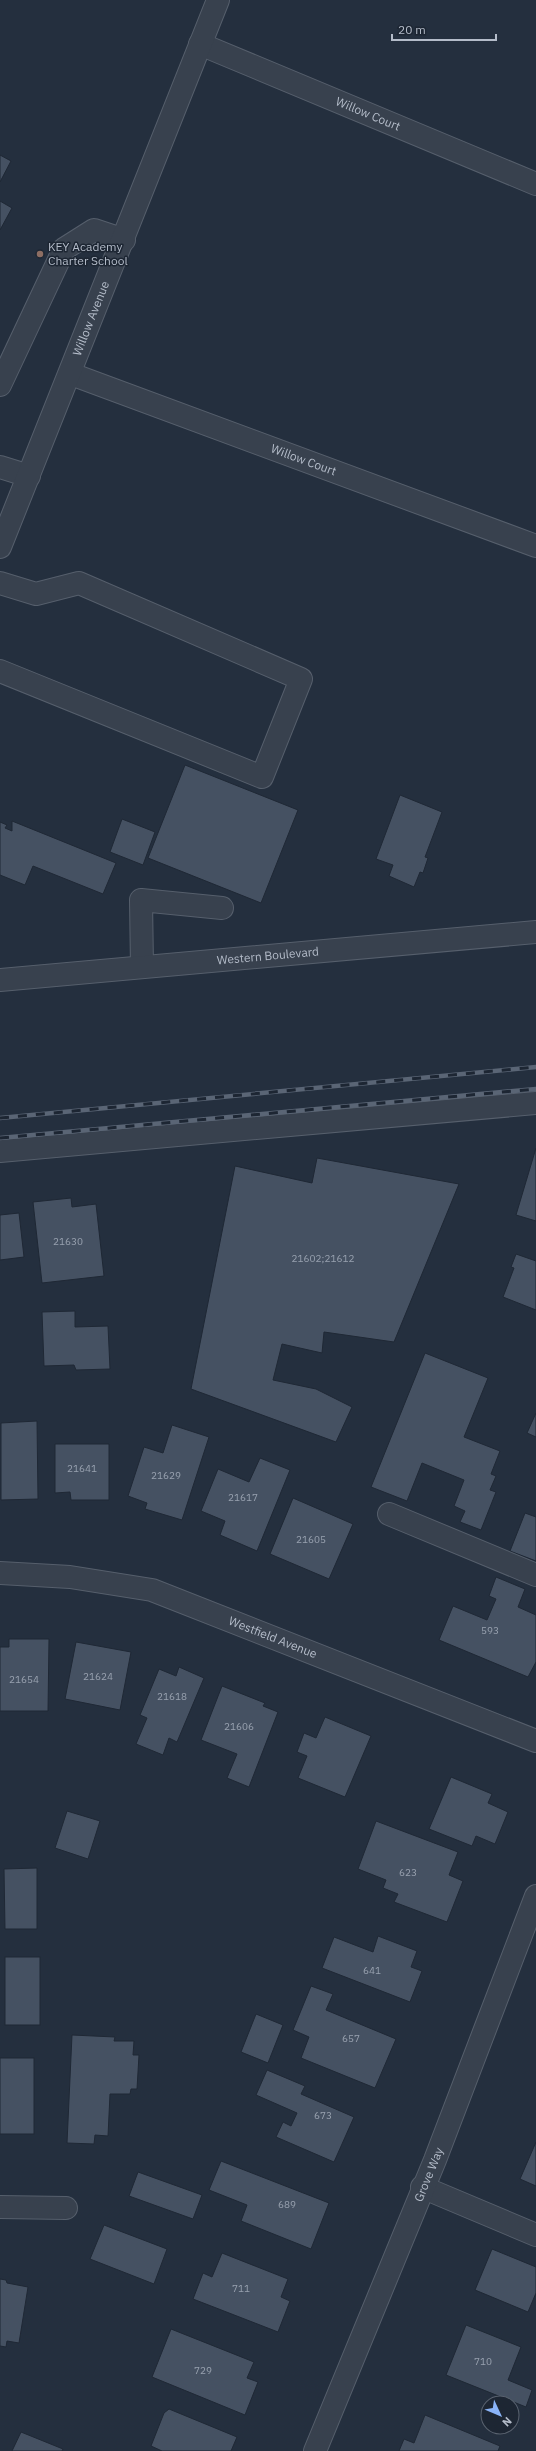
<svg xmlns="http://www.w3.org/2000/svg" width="536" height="2451" viewBox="0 0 536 2451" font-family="'IBM Plex Sans',sans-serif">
<rect width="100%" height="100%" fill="#242f3e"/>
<g fill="#455162" stroke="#1f2835">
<polygon points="0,155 11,161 0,182"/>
<polygon points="0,201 12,208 0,230"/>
<polygon points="185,765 298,810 261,903 148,858"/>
<polygon points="400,795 442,812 425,857 428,858 423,873 420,872 414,887 389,876 393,865 376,859"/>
<polygon points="122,819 155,832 143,865 110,852"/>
<polygon points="12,821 116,863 103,894 33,866 25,885 0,875 0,822 7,825 5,828 12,831"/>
<polygon points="536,1148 536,1221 516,1215"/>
<polygon points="317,1158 459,1184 394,1342 324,1332 322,1353 282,1344 273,1380 316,1389 352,1407 336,1442 191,1389 235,1166 312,1183"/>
<polygon points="71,1198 72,1207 96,1204 104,1276 42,1283 33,1202"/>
<polygon points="19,1213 24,1257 0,1260 0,1215"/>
<polygon points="516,1254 536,1261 536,1310 503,1297 514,1268 511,1267"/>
<polygon points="75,1311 75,1327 108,1326 110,1369 76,1370 74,1365 44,1366 42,1312"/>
<polygon points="425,1353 488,1378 464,1437 500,1451 491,1474 496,1476 490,1490 496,1492 481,1530 460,1522 465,1511 454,1506 464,1480 422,1463 407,1501 371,1487"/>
<polygon points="536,1413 536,1437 527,1433"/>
<polygon points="37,1421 38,1499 1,1500 1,1423"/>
<polygon points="172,1425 209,1437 182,1520 145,1509 147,1503 128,1496 144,1447 163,1453"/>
<polygon points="55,1444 109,1444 109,1500 71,1500 70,1492 55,1493"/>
<polygon points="260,1458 290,1470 257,1551 220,1535 225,1521 201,1511 218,1469 249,1482"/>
<polygon points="293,1498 353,1524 329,1579 270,1554"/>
<polygon points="525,1513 536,1517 536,1561 510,1551"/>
<polygon points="496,1577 525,1589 518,1607 536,1615 536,1662 528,1677 439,1640 453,1606 487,1620 496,1599 489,1596"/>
<polygon points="9,1639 49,1639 48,1711 0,1711 0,1647 9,1647"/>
<polygon points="76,1642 131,1652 120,1710 65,1699"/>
<polygon points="179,1667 204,1678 177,1742 169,1738 163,1755 136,1744 147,1718 140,1715 159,1669 176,1676"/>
<polygon points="222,1686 265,1703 263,1706 278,1712 249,1787 227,1778 237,1754 201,1740"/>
<polygon points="325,1717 371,1736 345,1797 298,1778 307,1756 297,1752 304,1733 316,1738"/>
<polygon points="451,1777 492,1794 488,1803 508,1812 495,1844 476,1836 472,1846 429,1829"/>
<polygon points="67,1811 100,1821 88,1859 55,1848"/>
<polygon points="376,1821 458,1852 449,1875 463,1881 447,1922 394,1902 398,1894 383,1888 386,1880 358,1869"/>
<polygon points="37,1868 37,1929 5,1929 4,1869"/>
<polygon points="378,1936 417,1951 411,1967 422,1971 410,2002 322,1968 334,1937 373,1952"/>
<rect x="5" y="1957" width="35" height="68"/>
<polygon points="311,1986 333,1994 326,2010 396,2039 375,2088 301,2058 309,2037 293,2030"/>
<polygon points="256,2014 283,2025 268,2063 241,2052"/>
<polygon points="72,2035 115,2037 114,2041 134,2041 133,2055 139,2055 137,2089 131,2089 130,2094 110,2094 108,2136 95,2135 94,2144 67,2143"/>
<rect x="0" y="2058" width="34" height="76"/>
<polygon points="267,2070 305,2086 301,2094 354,2117 334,2162 276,2137 283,2122 291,2126 297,2113 256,2095"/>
<polygon points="536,2142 536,2186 520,2179"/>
<polygon points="221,2161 329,2203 311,2249 241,2221 247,2205 209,2190"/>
<polygon points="138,2172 202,2195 193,2219 129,2196"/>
<polygon points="104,2225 167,2249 154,2284 90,2259"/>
<polygon points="492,2249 536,2267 536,2293 528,2312 475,2290"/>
<polygon points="222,2253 288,2279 281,2297 290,2301 278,2332 193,2299 203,2273 212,2277"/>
<polygon points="0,2279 6,2280 7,2283 28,2287 19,2343 7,2341 6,2347 0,2346"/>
<polygon points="466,2325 521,2347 508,2380 532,2390 526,2407 446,2375"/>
<polygon points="171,2329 254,2362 247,2378 258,2382 245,2415 152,2377"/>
<polygon points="169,2409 237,2437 231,2451 162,2451 151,2446 164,2413"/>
<polygon points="425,2415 500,2446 498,2451 399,2451 404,2439 414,2443"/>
<polygon points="21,2432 63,2449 62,2451 12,2451"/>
</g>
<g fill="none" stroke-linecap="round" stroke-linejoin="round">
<g stroke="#565f6c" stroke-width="24">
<g id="minor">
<path id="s1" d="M200,44L536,184"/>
<path id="s2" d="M71,374L536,546"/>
<polyline points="0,385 64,249 94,230 124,240"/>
<polyline points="0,467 29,476"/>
<path id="s3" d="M0,547L218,0"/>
<polyline points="0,583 36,594 79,583 301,679 262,777 0,671"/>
<polyline points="142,967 141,900 222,908"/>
<path id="s4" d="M0,980L536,932"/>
<polyline points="0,1151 536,1103"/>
<polyline points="389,1514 536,1575"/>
<path id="s5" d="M0,1573L70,1577L152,1590L536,1741"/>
<polyline points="422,2187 536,2235"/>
<polyline points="0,2207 66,2208"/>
<path id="s6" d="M315,2451L435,2160L536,1896"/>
</g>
</g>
<use href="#minor" stroke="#38414e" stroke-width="22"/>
<g stroke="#5a6575" stroke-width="4.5">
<g id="rail">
<polyline points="0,1118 536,1067"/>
<polyline points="0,1138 536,1089"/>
</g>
</g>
<use href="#rail" stroke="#1d2633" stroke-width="3" stroke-dasharray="9" stroke-linecap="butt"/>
</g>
<circle fill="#8d6e63" stroke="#1d2633" stroke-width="1.5" cx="40" cy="254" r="4"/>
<g text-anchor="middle" stroke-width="3" stroke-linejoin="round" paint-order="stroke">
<g font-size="10" fill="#98a1af">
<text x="68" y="1245">21630</text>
<text x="323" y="1262">21602;21612</text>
<text x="82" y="1472">21641</text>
<text x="166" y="1479">21629</text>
<text x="243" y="1501">21617</text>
<text x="311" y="1543">21605</text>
<text x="490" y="1634">593</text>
<text x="98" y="1680">21624</text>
<text x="24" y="1683">21654</text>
<text x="172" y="1700">21618</text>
<text x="239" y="1730">21606</text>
<text x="408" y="1876">623</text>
<text x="372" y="1974">641</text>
<text x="351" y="2042">657</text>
<text x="323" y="2119">673</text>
<text x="287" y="2208">689</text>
<text x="241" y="2292">711</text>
<text x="483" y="2365">710</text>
<text x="203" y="2374">729</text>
</g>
<g font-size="12" fill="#b4bcc9" stroke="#1d2633">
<text dy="4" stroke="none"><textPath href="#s1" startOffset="182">Willow Court</textPath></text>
<text dy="4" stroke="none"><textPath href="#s3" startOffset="246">Willow Avenue</textPath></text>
<text dy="4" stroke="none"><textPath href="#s2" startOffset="248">Willow Court</textPath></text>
<text dy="4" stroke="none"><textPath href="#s4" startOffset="269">Western Boulevard</textPath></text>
<text dy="4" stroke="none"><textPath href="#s5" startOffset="283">Westfield Avenue</textPath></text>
<text dy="4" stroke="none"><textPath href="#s6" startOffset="299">Grove Way</textPath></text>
</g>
<g font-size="12" fill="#b4bcc9" stroke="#1d2633" text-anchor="start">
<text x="48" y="251">KEY Academy<tspan x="48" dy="14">Charter School</tspan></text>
</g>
</g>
<g transform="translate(500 2415) rotate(134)"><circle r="19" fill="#1d2633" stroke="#59626f"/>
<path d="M0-3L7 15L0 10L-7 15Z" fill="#8ab4f8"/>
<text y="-6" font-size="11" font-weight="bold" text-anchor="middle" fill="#b4bcc9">N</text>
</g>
<path d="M392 34v6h104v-6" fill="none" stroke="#b4bcc9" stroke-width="2"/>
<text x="398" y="34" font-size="12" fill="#b4bcc9" stroke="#1d2633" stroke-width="3" paint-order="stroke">20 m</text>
</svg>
